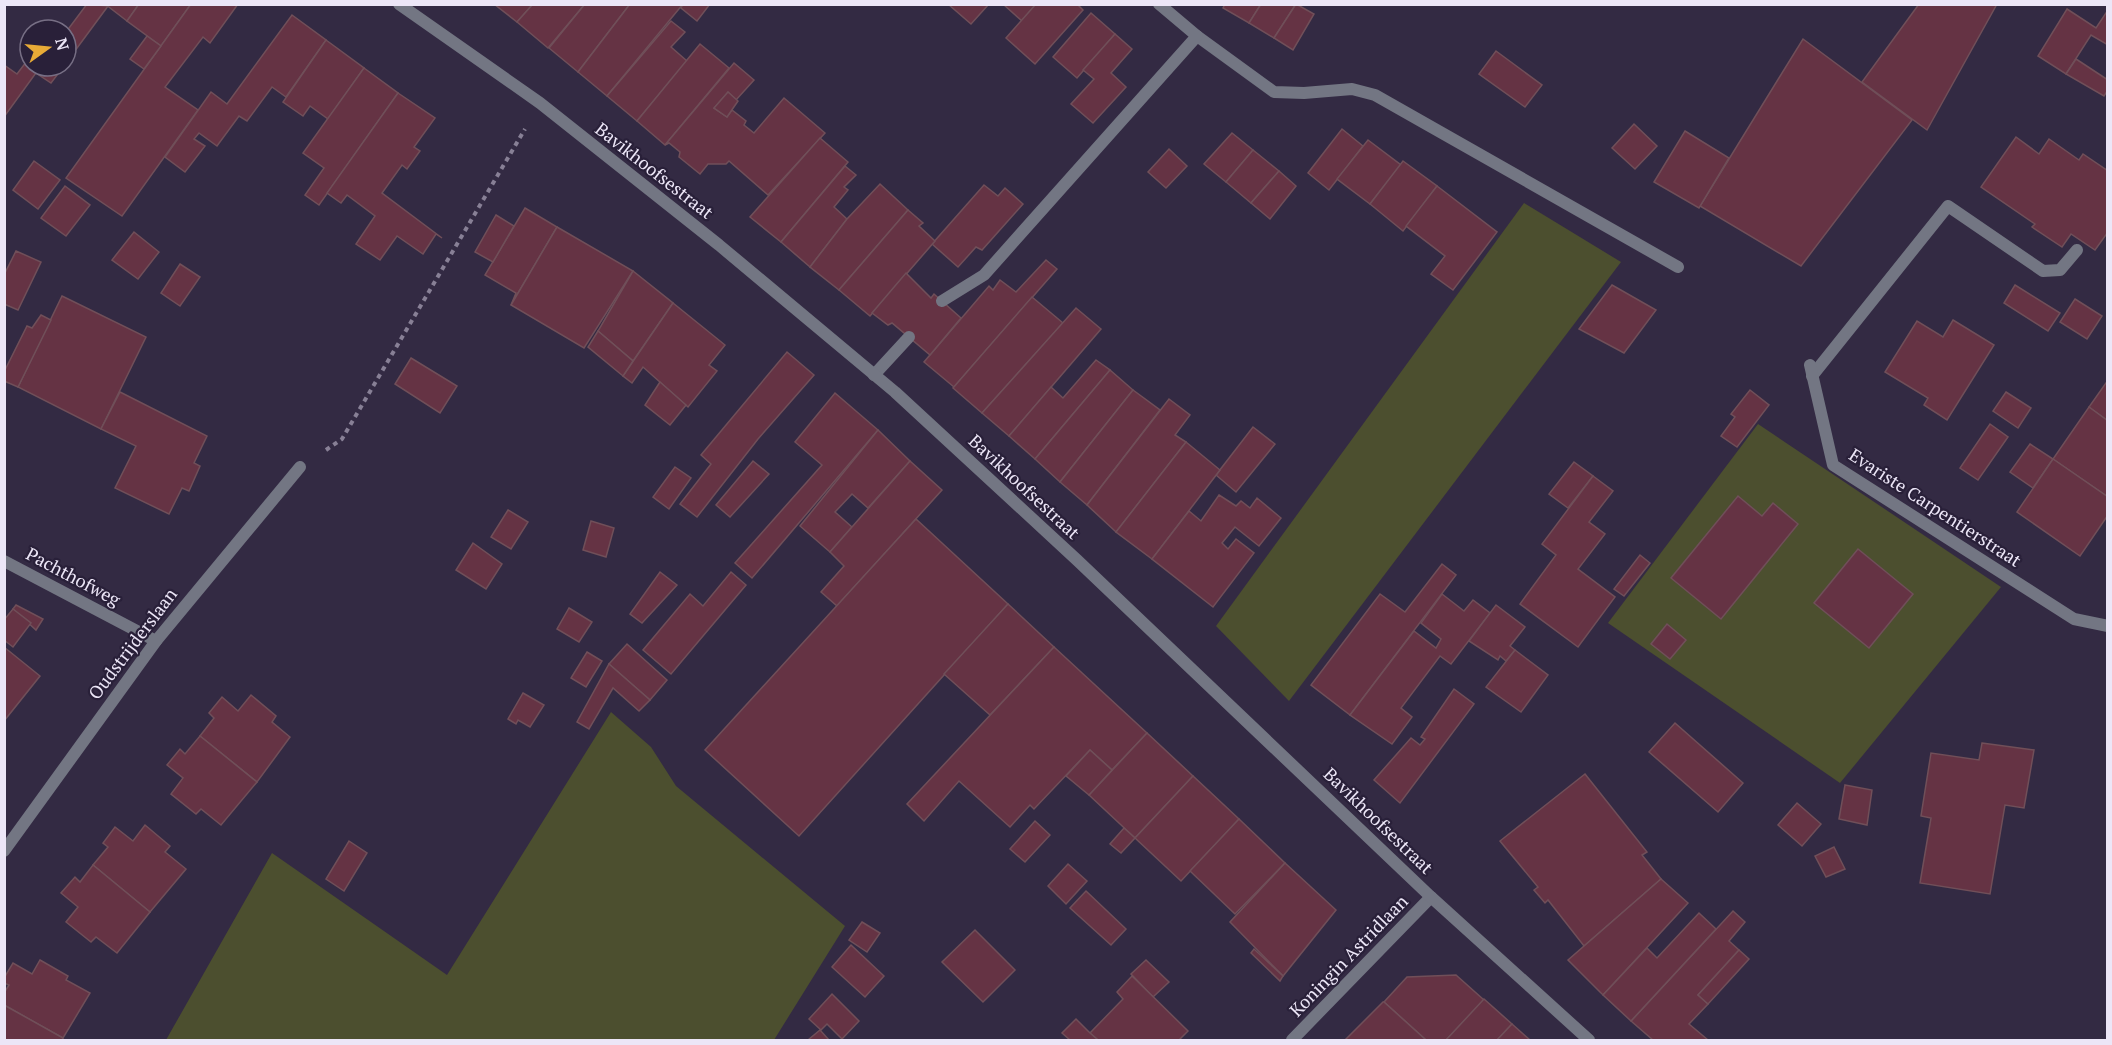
<svg xmlns="http://www.w3.org/2000/svg" width="2112" height="1045" viewBox="0 0 2112 1045" font-family="'PT Serif',serif">
<rect width="100%" height="100%" fill="#332a43"/>
<g fill="#4c4f2f">
<polygon points="1524,203 1621,262 1289,701 1216,626"/>
<polygon points="1758,424 2001,587 1840,783 1608,623"/>
<polygon points="611,712 651,747 676,786 845,926 774,1040 166,1040 272,853 447,975"/>
</g>
<g fill="#653344" stroke="#704f59" stroke-width="1.5">
<polygon points="87,4 108,6 66,63 66,32"/>
<polygon points="105,4 139,4 127,21"/>
<polygon points="139,4 191,4 161,46 127,21"/>
<polygon points="191,4 238,4 210,43 203,37 165,87 198,110 122,216 66,178"/>
<polygon points="494,4 533,4 517,22"/>
<polygon points="533,4 585,4 548,48 517,22"/>
<polygon points="585,4 630,4 578,72 549,48"/>
<polygon points="630,4 683,4 607,96 578,72"/>
<polygon points="683,4 710,4 697,21 681,8"/>
<polygon points="948,4 989,4 971,24"/>
<polygon points="1003,4 1036,4 1022,21"/>
<polygon points="1036,4 1077,4 1083,10 1035,64 1006,38"/>
<polygon points="1225,4 1261,4 1249,23 1223,8"/>
<polygon points="1261,4 1296,4 1274,38 1249,23"/>
<polygon points="1296,4 1314,14 1293,50 1274,38"/>
<polygon points="1919,4 1997,4 1927,130 1862,82"/>
<polygon points="2067,9 2096,28 2108,10 2108,45 2091,35 2066,74 2038,56"/>
<polygon points="1091,13 1115,34 1077,78 1053,57"/>
<polygon points="292,15 326,40 286,97 272,87 247,121 239,116 217,146 199,133 194,139 205,146 185,172 165,157 211,92 227,104"/>
<polygon points="671,21 685,32 671,47 687,61 637,121 607,96"/>
<polygon points="1115,34 1132,49 1111,73 1126,87 1093,123 1071,104 1094,79 1083,70"/>
<polygon points="147,36 161,46 144,69 130,59"/>
<polygon points="1803,39 1912,120 1801,266 1700,206"/>
<polygon points="326,40 364,68 328,119 310,106 303,116 283,102"/>
<polygon points="700,44 729,68 665,145 637,121"/>
<polygon points="1496,51 1542,85 1525,107 1479,74"/>
<polygon points="30,57 30,66 41,66 4,117 4,65 17,74"/>
<polygon points="2076,59 2108,80 2108,90 2104,96 2066,74"/>
<polygon points="734,63 754,80 736,100 728,92 714,108 727,117 732,110 746,121 744,125 754,133 784,98 825,133 768,195 729,161 726,164 708,164 700,174 679,157 680,152 669,143 665,145"/>
<polygon points="41,66 64,66 51,83 36,73"/>
<polygon points="364,68 398,93 319,205 305,195 324,168 303,153"/>
<polygon points="728,92 738,101 727,117 714,108"/>
<polygon points="398,93 435,118 414,147 420,151 407,169 402,165 382,193 442,238 436,234 423,254 397,236 380,260 356,244 375,216 347,195 341,203 327,193"/>
<polygon points="1634,124 1657,146 1635,169 1612,148"/>
<polygon points="1342,129 1363,146 1329,190 1308,173"/>
<polygon points="1685,131 1729,158 1699,208 1654,182"/>
<polygon points="1232,133 1253,150 1226,182 1204,164"/>
<polygon points="2016,137 2039,154 2049,139 2079,160 2083,154 2108,171 2108,232 2095,250 2071,234 2062,247 2032,227 2035,224 1981,187"/>
<polygon points="820,138 848,162 781,242 750,217"/>
<polygon points="1368,140 1401,165 1370,204 1337,179"/>
<polygon points="1169,149 1187,166 1166,188 1148,172"/>
<polygon points="1253,150 1279,171 1251,203 1226,182"/>
<polygon points="34,161 60,180 38,209 13,190"/>
<polygon points="1403,161 1437,186 1403,231 1370,204"/>
<polygon points="845,166 856,175 844,187 848,190 834,207 847,219 810,267 781,242"/>
<polygon points="1279,171 1296,186 1270,219 1251,203"/>
<polygon points="880,184 908,210 839,290 810,267 847,219"/>
<polygon points="984,185 998,196 1005,188 1023,204 982,250 976,247 958,267 932,244"/>
<polygon points="65,186 90,205 66,236 41,218"/>
<polygon points="1437,186 1497,232 1453,290 1431,274 1445,256 1406,226"/>
<polygon points="525,208 557,227 511,305 516,293 485,275"/>
<polygon points="908,210 923,223 919,226 935,241 870,316 839,290"/>
<polygon points="496,215 514,226 493,262 475,252"/>
<polygon points="557,227 633,271 584,348 511,305"/>
<polygon points="134,232 159,252 138,279 112,260"/>
<polygon points="16,251 41,262 18,310 4,304 4,275"/>
<polygon points="1046,260 1057,269 954,387 924,362 989,286 993,290 1000,280 1016,292"/>
<polygon points="180,264 200,277 180,306 161,293"/>
<polygon points="633,271 673,303 633,361 598,331"/>
<polygon points="906,273 931,298 934,294 961,318 930,355 892,323 888,325 872,313"/>
<polygon points="1612,285 1656,310 1624,353 1579,329"/>
<polygon points="2015,285 2060,313 2048,331 2004,303"/>
<polygon points="62,296 146,337 101,429 18,387"/>
<polygon points="1032,297 1063,323 982,413 953,388"/>
<polygon points="2075,299 2102,316 2087,339 2060,322"/>
<polygon points="673,303 725,345 709,365 717,371 688,407 643,367 632,383 623,376"/>
<polygon points="1076,308 1101,329 1009,436 982,413"/>
<polygon points="41,315 51,320 18,387 4,381 4,372 27,326 32,328"/>
<polygon points="1953,320 1994,345 1947,420 1924,405 1928,398 1885,372 1917,321 1943,337"/>
<polygon points="598,331 633,361 623,376 588,347"/>
<polygon points="787,352 814,375 758,439 697,517 680,504 711,464 701,455"/>
<polygon points="411,358 457,386 440,413 395,384"/>
<polygon points="1096,360 1110,370 1035,459 1009,436 1051,387 1063,398"/>
<polygon points="1110,370 1133,390 1060,482 1035,459"/>
<polygon points="2108,380 2108,421 2089,407"/>
<polygon points="660,382 686,405 670,425 645,405"/>
<polygon points="1133,390 1160,410 1087,505 1060,482"/>
<polygon points="1750,390 1769,405 1737,447 1721,436 1735,417 1731,414"/>
<polygon points="120,392 207,436 194,463 200,466 189,491 182,488 169,514 115,488 136,446 101,429"/>
<polygon points="2006,392 2031,408 2018,428 1993,411"/>
<polygon points="835,393 878,430 752,578 735,563 822,465 795,442"/>
<polygon points="1169,399 1190,415 1175,435 1186,442 1116,532 1087,505"/>
<polygon points="2089,407 2108,421 2108,497 2053,459"/>
<polygon points="1990,424 2008,437 1978,480 1960,468"/>
<polygon points="1253,427 1275,444 1236,492 1216,475"/>
<polygon points="878,430 910,461 868,508 852,494 835,512 852,527 830,552 800,526"/>
<polygon points="1186,442 1220,470 1152,559 1116,532"/>
<polygon points="2030,444 2053,459 2033,488 2010,472"/>
<polygon points="2053,459 2108,497 2108,515 2080,556 2017,512"/>
<polygon points="753,461 769,474 730,517 716,505"/>
<polygon points="910,461 942,490 837,606 821,592 844,566 830,552"/>
<polygon points="1574,462 1593,476 1568,508 1549,494"/>
<polygon points="675,467 691,478 669,509 653,497"/>
<polygon points="1593,476 1613,491 1589,522 1605,534 1578,569 1615,597 1578,647 1520,604 1556,555 1542,544"/>
<polygon points="1219,495 1236,506 1241,501 1250,508 1257,498 1281,518 1259,546 1235,527 1222,543 1228,549 1236,539 1254,553 1213,607 1152,559 1189,511 1201,521"/>
<polygon points="1738,496 1762,516 1773,503 1798,524 1721,619 1671,578"/>
<polygon points="508,510 528,522 511,549 491,537"/>
<polygon points="916,519 1008,604 799,836 705,750"/>
<polygon points="591,521 614,528 606,557 583,550"/>
<polygon points="473,543 502,564 486,589 456,570"/>
<polygon points="1858,549 1913,594 1869,648 1814,603"/>
<polygon points="1640,555 1650,563 1624,596 1614,589"/>
<polygon points="1442,564 1456,575 1350,715 1311,685 1380,594 1405,612"/>
<polygon points="660,572 677,585 642,623 630,614"/>
<polygon points="731,572 746,585 671,674 643,650 690,594 703,606"/>
<polygon points="1442,594 1464,611 1473,600 1490,613 1451,664 1440,656 1401,708 1412,717 1392,744 1350,715 1414,631 1436,648 1441,639 1421,623"/>
<polygon points="1008,604 1054,647 990,715 944,674"/>
<polygon points="16,605 43,619 36,630 13,609"/>
<polygon points="1496,605 1525,627 1510,646 1515,650 1506,661 1500,656 1498,660 1469,641"/>
<polygon points="569,608 592,622 579,642 557,629"/>
<polygon points="13,609 31,623 13,647 4,640 4,620"/>
<polygon points="1667,624 1686,640 1670,659 1651,644"/>
<polygon points="627,644 667,680 650,700 609,664"/>
<polygon points="4,647 40,676 4,721"/>
<polygon points="1054,647 1147,733 1112,770 1090,750 1034,809 1030,805 1010,827 959,781 924,821 907,804"/>
<polygon points="1515,650 1548,675 1521,712 1486,687"/>
<polygon points="587,652 602,661 586,687 571,678"/>
<polygon points="609,664 650,700 639,711 613,688 589,729 577,722"/>
<polygon points="1454,689 1474,704 1400,803 1374,780 1411,738 1420,745 1425,739 1421,737"/>
<polygon points="523,693 544,705 530,727 518,720 516,724 508,719"/>
<polygon points="251,695 276,716 272,722 290,737 257,782 200,736 214,718 209,713 222,697 238,711"/>
<polygon points="1675,723 1743,783 1718,812 1649,752"/>
<polygon points="1147,733 1193,776 1135,838 1089,795"/>
<polygon points="200,736 257,782 221,825 201,809 196,814 171,794 183,778 167,765 180,749 185,754"/>
<polygon points="1982,743 2034,750 2024,808 2005,805 1990,894 1920,883 1931,818 1921,816 1931,753 1979,760"/>
<polygon points="1090,750 1112,770 1089,795 1066,776"/>
<polygon points="1585,774 1647,852 1642,855 1661,879 1584,946 1548,900 1545,903 1534,890 1538,887 1500,841"/>
<polygon points="1193,776 1239,819 1181,881 1135,838"/>
<polygon points="1845,785 1872,790 1867,825 1839,819"/>
<polygon points="1797,803 1821,824 1802,846 1778,825"/>
<polygon points="1239,819 1285,863 1235,914 1190,871"/>
<polygon points="1035,821 1050,835 1025,862 1010,849"/>
<polygon points="145,825 170,846 165,852 186,869 150,912 93,865 108,847 103,843 115,827 133,841"/>
<polygon points="1124,828 1135,838 1121,853 1110,844"/>
<polygon points="349,841 367,853 344,891 326,879"/>
<polygon points="1834,847 1845,869 1826,877 1815,856"/>
<polygon points="1285,863 1336,910 1283,976 1230,922"/>
<polygon points="1068,864 1087,881 1066,904 1048,886"/>
<polygon points="93,865 150,912 117,953 96,937 91,942 66,922 78,907 61,893 75,877 80,882"/>
<polygon points="1661,879 1688,903 1603,995 1568,960"/>
<polygon points="1086,891 1126,929 1111,945 1070,908"/>
<polygon points="1733,911 1745,922 1729,941 1739,950 1698,995 1708,1004 1689,1024 1708,1040 1653,1040 1631,1021"/>
<polygon points="1699,913 1716,929 1631,1021 1603,995 1647,948 1657,958"/>
<polygon points="862,922 880,933 867,952 849,940"/>
<polygon points="975,930 1015,970 983,1002 942,962"/>
<polygon points="851,945 884,976 865,997 832,967"/>
<polygon points="1254,949 1283,976 1280,981 1251,953"/>
<polygon points="1739,950 1749,959 1708,1004 1698,995"/>
<polygon points="40,960 68,976 66,980 90,993 63,1038 4,1005 4,993 9,985 4,983 4,978 13,963 32,974"/>
<polygon points="1146,960 1169,982 1153,997 1131,974"/>
<polygon points="1456,975 1484,1000 1446,1040 1426,1040 1384,1002 1407,977"/>
<polygon points="1132,976 1188,1031 1179,1040 1098,1040 1090,1033 1123,999 1117,992"/>
<polygon points="832,994 859,1021 842,1039 827,1024 821,1030 809,1019"/>
<polygon points="1484,999 1512,1024 1497,1040 1446,1040"/>
<polygon points="1383,1002 1384,1002 1426,1040 1345,1040"/>
<polygon points="4,1005 63,1038 62,1040 4,1040"/>
<polygon points="1076,1019 1090,1033 1098,1040 1070,1040 1062,1033"/>
<polygon points="1512,1024 1530,1040 1497,1040"/>
<polygon points="820,1030 829,1040 808,1040"/>
</g>
<g fill="none" stroke-linecap="round" stroke-linejoin="round">
<polyline stroke="#888096" stroke-width="4" stroke-dasharray="4.5 4.5" stroke-linecap="butt" points="326,450 342,439 525,129"/>
<g stroke="#737683" stroke-width="12">
<polyline points="1197,36 1274,92 1304,93 1352,89 1375,95 1678,267"/>
<polyline points="942,301 984,275 1197,36 1159,4"/>
<polyline points="874,375 909,337"/>
<polyline points="1812,376 1948,206 2043,271 2060,270 2077,250"/>
</g>
<g stroke="#737683" stroke-width="12">
<polyline points="1810,365 1833,465 2074,619 2108,626"/>
<polyline points="4,561 156,641"/>
<polyline points="4,851 156,641 300,467"/>
<polyline points="1292,1040 1431,897"/>
</g>
<polyline stroke="#737683" stroke-width="12" points="399,4 540,103 719,245 895,392 1077,560 1431,897 1589,1040"/>
</g>
<g text-anchor="middle" stroke-width="4.5" stroke-linejoin="round" paint-order="stroke">
<g font-size="18" fill="#ece6f7" stroke="#292039">
<text transform="translate(654 171) rotate(38)" y="6">Bavikhoofsestraat</text>
<text transform="translate(1024 487) rotate(43)" y="6">Bavikhoofsestraat</text>
<text transform="translate(1935 508) rotate(33)" y="6">Evariste Carpentierstraat</text>
<text transform="translate(73 577) rotate(28)" y="6">Pachthofweg</text>
<text transform="translate(133 644) rotate(-53)" y="6">Oudstrijderslaan</text>
<text transform="translate(1378 821) rotate(44)" y="6">Bavikhoofsestraat</text>
<text transform="translate(1349 956) rotate(-46)" y="6">Koningin Astridlaan</text>
</g>
</g>
<rect width="2112" height="1045" fill="none" stroke="#ece6f7" stroke-width="12"/>
<g transform="translate(48 48) rotate(75)"><circle r="28" fill="#292039" stroke="#776f85" stroke-width="1.5"/>
<path d="M0-4.5L10 22L0 15L-10 22Z" fill="#e8ab37"/>
<text y="-9" font-size="16" font-weight="bold" text-anchor="middle" fill="#ece6f7">N</text>
</g>
</svg>
